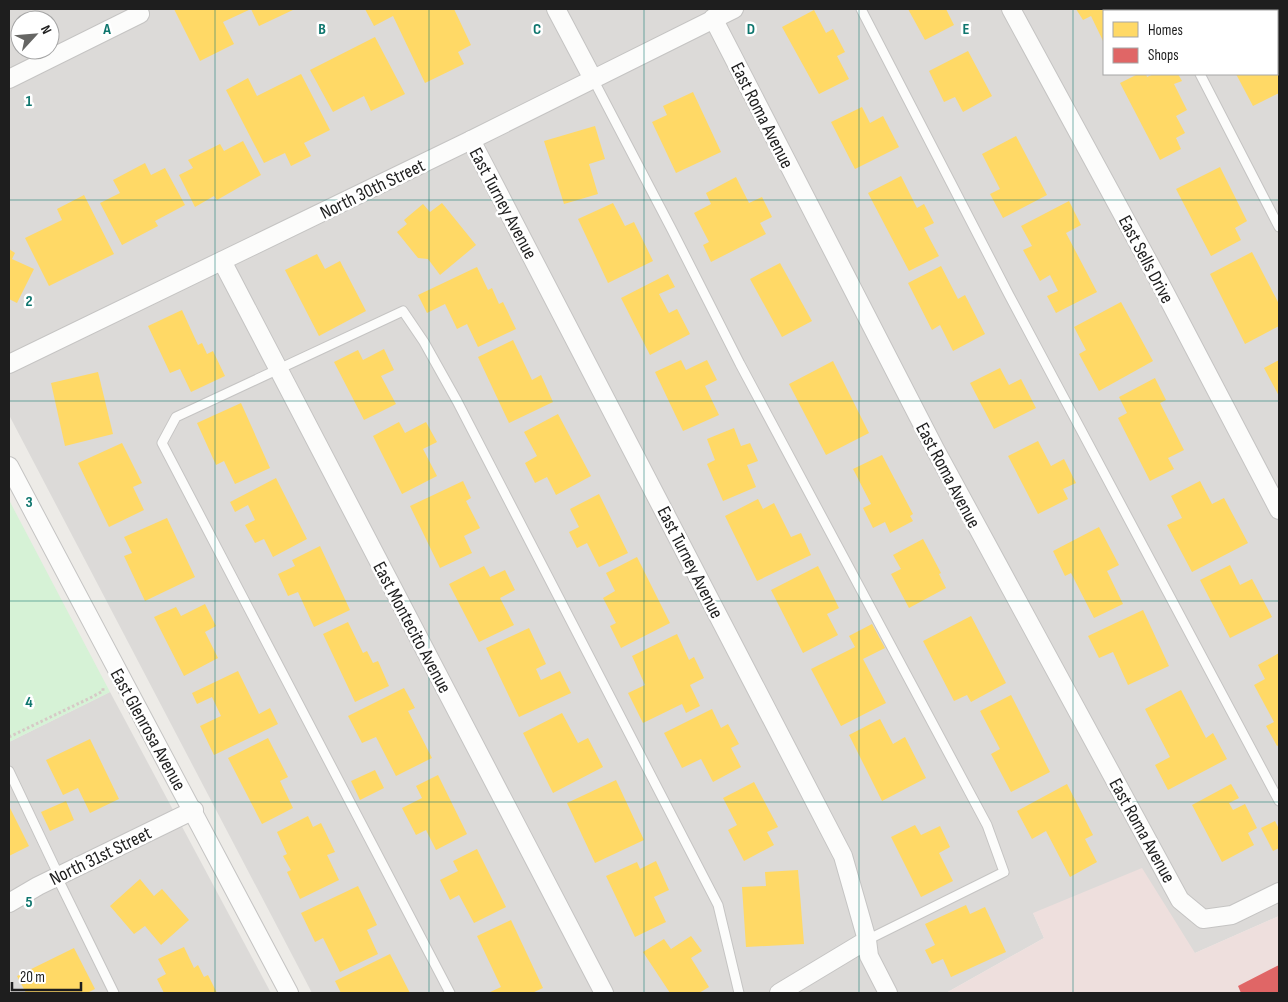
<svg xmlns="http://www.w3.org/2000/svg" width="1288" height="1002" viewBox="0 0 1288 1002" font-family="'Sofia Sans Condensed',sans-serif">
<rect width="100%" height="100%" fill="#edebe7"/>
<g fill="#dcdad8" fill-rule="evenodd">
<path d="M9,9H1279V916L1195,953L1033,913L1044,938L946,993H312L9,415ZM1104,11H1277V74H1104ZM20,20H50V50H20Z"/>
<polygon points="110,692 271,993 9,993 9,742"/>
</g>
<polygon fill="#eedfdd" points="1142,868 1195,953 1279,916 1279,993 946,993 1044,938 1033,913"/>
<polygon fill="#d6f2d6" points="9,500 110,692 9,742"/>
<g fill="#ffd966">
<polygon points="174,9 295,9 259,26 251,9 223,22 234,44 200,61"/>
<polygon points="365,9 454,9 471,45 458,52 464,64 425,83 393,16 374,26"/>
<polygon points="908,9 946,9 954,25 925,40"/>
<polygon points="1076,9 1142,9 1144,11 1104,11 1104,43 1091,16 1083,20"/>
<polygon points="814,10 826,33 833,29 845,52 837,56 849,79 819,94 782,27"/>
<polygon points="1277,21 1279,26 1279,93 1253,106 1236,74 1277,74"/>
<polygon points="375,37 405,94 371,111 364,96 333,112 310,70"/>
<polygon points="968,51 992,96 963,112 955,97 944,102 929,71"/>
<polygon points="301,74 330,130 304,143 311,156 291,166 285,153 264,163 226,90 248,78 257,96"/>
<polygon points="1138,74 1146,74 1147,77 1154,74 1178,74 1182,81 1174,84 1187,110 1176,116 1185,133 1176,138 1181,149 1160,160 1120,83"/>
<polygon points="693,92 721,152 676,173 652,122 667,115 663,106"/>
<polygon points="862,107 870,123 883,116 899,147 855,169 831,122"/>
<polygon points="595,126 605,159 589,164 598,194 564,204 544,141"/>
<polygon points="1016,136 1047,195 1003,218 990,194 1000,189 982,154"/>
<polygon points="243,141 261,175 217,200 214,196 195,207 179,175 193,168 188,160 220,144 224,151"/>
<polygon points="145,163 151,175 165,168 185,205 155,221 158,226 122,245 100,203 120,193 113,180"/>
<polygon points="1220,167 1247,221 1235,228 1241,240 1211,256 1176,189"/>
<polygon points="901,176 917,208 924,204 934,223 924,228 939,256 909,271 868,193"/>
<polygon points="736,177 749,203 762,197 772,217 760,223 766,234 711,262 703,245 709,242 694,213 711,204 706,193"/>
<polygon points="84,195 114,254 49,286 25,238 62,220 57,209"/>
<polygon points="1069,201 1081,225 1066,233 1097,292 1056,313 1047,296 1058,291 1050,275 1040,281 1023,250 1032,246 1021,226"/>
<polygon points="442,203 476,245 440,275 428,259 418,258 397,232 407,224 404,220 423,204 430,212"/>
<polygon points="613,203 625,226 634,222 653,261 608,283 578,219"/>
<polygon points="9,249 15,253 12,259 34,269 17,303 9,299"/>
<polygon points="1252,252 1279,304 1279,326 1245,344 1210,274"/>
<polygon points="317,254 325,269 340,261 366,311 319,336 285,270"/>
<polygon points="780,263 812,321 782,337 750,279"/>
<polygon points="941,266 958,299 965,295 985,334 953,351 940,325 932,330 908,283"/>
<polygon points="477,267 488,290 492,288 499,304 503,302 516,329 478,347 467,324 457,329 445,304 427,313 418,295"/>
<polygon points="668,274 675,287 659,294 669,313 677,309 690,334 650,355 621,298"/>
<polygon points="1121,302 1153,361 1099,391 1079,354 1086,350 1074,327"/>
<polygon points="182,310 198,345 202,343 207,354 213,351 225,376 191,392 180,369 170,373 148,326"/>
<polygon points="513,340 532,380 541,375 553,402 509,423 478,357"/>
<polygon points="384,349 394,370 381,376 396,404 364,420 334,362 358,350 363,360"/>
<polygon points="681,360 686,370 707,360 717,380 705,386 719,415 683,431 655,372"/>
<polygon points="1279,360 1279,396 1264,368"/>
<polygon points="833,361 869,433 826,455 789,384"/>
<polygon points="1000,368 1009,385 1021,379 1036,408 994,429 970,383"/>
<polygon points="98,372 113,434 65,446 51,383"/>
<polygon points="1155,378 1166,400 1160,403 1184,450 1168,458 1174,469 1150,481 1118,418 1127,413 1119,397"/>
<polygon points="241,403 270,468 235,484 224,461 216,465 197,423"/>
<polygon points="558,414 591,476 556,495 547,477 535,483 525,463 537,456 524,432"/>
<polygon points="399,422 405,433 426,422 437,442 423,449 437,476 402,494 373,436"/>
<polygon points="734,428 741,446 750,443 758,461 747,465 756,487 723,501 707,464 715,460 707,439"/>
<polygon points="1038,441 1051,466 1064,459 1076,483 1063,489 1068,499 1038,514 1008,456"/>
<polygon points="122,443 142,483 133,487 144,510 109,527 78,463"/>
<polygon points="882,455 913,514 910,516 913,521 890,533 885,522 873,528 863,508 871,504 853,469"/>
<polygon points="276,478 307,539 273,557 264,539 255,543 245,525 255,520 248,505 235,512 230,502"/>
<polygon points="463,481 471,498 466,501 480,528 464,536 472,553 440,568 410,506"/>
<polygon points="1200,481 1212,504 1224,498 1248,543 1192,572 1167,525 1182,518 1171,496"/>
<polygon points="599,494 628,553 599,567 587,543 577,548 569,532 579,527 570,509"/>
<polygon points="758,499 763,509 774,503 791,537 801,533 811,555 757,581 725,516"/>
<polygon points="167,518 195,577 145,601 124,556 132,553 124,537"/>
<polygon points="1099,527 1119,565 1107,571 1123,604 1094,618 1071,573 1065,576 1053,551"/>
<polygon points="923,539 941,573 939,574 946,588 909,608 891,574 901,569 893,555"/>
<polygon points="320,546 350,610 314,627 298,592 288,596 278,574 295,566 292,560"/>
<polygon points="637,557 670,623 621,648 610,626 616,623 603,598 615,591 606,573"/>
<polygon points="1230,565 1240,585 1252,579 1272,617 1230,638 1200,580"/>
<polygon points="484,566 490,577 505,570 515,590 500,598 514,625 479,642 449,584"/>
<polygon points="818,566 839,608 827,614 838,635 803,653 771,590"/>
<polygon points="205,604 216,626 205,632 218,658 184,676 154,617 176,607 181,616"/>
<polygon points="1143,610 1169,666 1128,685 1113,652 1099,658 1088,636"/>
<polygon points="971,616 1006,683 971,702 967,695 954,701 923,641"/>
<polygon points="348,622 363,653 367,651 373,663 378,661 389,686 355,702 323,634"/>
<polygon points="872,624 885,648 863,659 886,703 841,726 811,669 855,647 849,636"/>
<polygon points="529,628 546,664 536,669 541,680 560,671 571,693 519,717 486,648"/>
<polygon points="677,634 689,660 694,657 704,678 690,685 700,706 686,713 682,704 643,723 628,693 645,685 632,656"/>
<polygon points="1279,653 1279,745 1277,746 1266,726 1274,722 1254,685 1265,679 1258,665"/>
<polygon points="238,671 259,714 270,708 278,724 214,755 200,726 221,716 212,697 197,704 192,693"/>
<polygon points="404,688 415,708 408,711 432,758 396,776 376,737 362,743 348,716"/>
<polygon points="1181,690 1206,738 1213,733 1227,759 1168,790 1155,765 1170,757 1145,709"/>
<polygon points="1011,695 1050,772 1011,792 991,754 1000,749 980,711"/>
<polygon points="712,709 721,728 728,724 739,744 731,748 741,767 713,782 701,759 682,768 664,733"/>
<polygon points="562,713 578,743 588,738 603,767 553,793 523,733"/>
<polygon points="880,719 893,744 905,737 926,778 882,801 849,735"/>
<polygon points="268,738 288,777 280,781 293,808 262,824 228,758"/>
<polygon points="90,739 119,799 90,813 78,788 63,795 46,760"/>
<polygon points="375,770 384,788 360,800 351,781"/>
<polygon points="438,775 467,834 436,850 426,830 416,835 402,808 422,798 416,786"/>
<polygon points="616,780 644,840 595,863 567,803"/>
<polygon points="754,782 778,827 767,832 774,845 744,861 728,830 737,825 723,798"/>
<polygon points="1067,784 1093,835 1085,839 1097,862 1070,877 1046,831 1032,839 1017,811"/>
<polygon points="1231,784 1239,798 1229,803 1233,810 1245,804 1257,828 1248,833 1254,845 1222,862 1192,805"/>
<polygon points="66,801 74,820 50,831 41,812"/>
<polygon points="9,806 29,846 9,856"/>
<polygon points="308,816 313,827 321,823 335,852 327,855 339,880 300,899 287,872 291,870 283,856 287,854 277,832"/>
<polygon points="1275,821 1279,829 1279,848 1273,851 1261,828"/>
<polygon points="915,825 921,835 940,826 950,847 939,853 953,881 921,897 891,837"/>
<polygon points="477,849 506,907 474,923 459,895 450,900 440,880 458,871 453,861"/>
<polygon points="656,861 669,890 654,897 666,922 635,937 606,876 637,862 640,869"/>
<polygon points="798,870 804,944 746,947 742,887 766,886 765,872"/>
<polygon points="140,879 154,896 162,889 189,920 161,945 145,926 134,934 110,906"/>
<polygon points="358,886 377,925 367,930 378,954 340,972 323,938 315,942 301,913"/>
<polygon points="966,905 970,914 985,907 1006,952 951,977 943,959 932,964 925,950 935,945 925,924"/>
<polygon points="511,920 543,988 532,993 488,993 501,987 477,936"/>
<polygon points="691,936 702,951 691,958 709,987 699,993 670,993 643,952 664,939 671,949"/>
<polygon points="184,947 194,968 198,965 204,977 208,975 217,993 164,993 157,979 166,974 158,959"/>
<polygon points="74,948 95,989 87,993 26,993 17,976"/>
<polygon points="390,954 410,993 341,993 335,981"/>
</g>
<polygon fill="#e06666" points="1279,965 1279,993 1241,993 1238,986"/>
<g fill="none" stroke-linecap="round" stroke-linejoin="round">
<g stroke="#c5c4c3" stroke-width="11">
<g id="lane">
<polyline points="861,9 1009,295 1279,801"/>
<polyline points="1167,9 1168,11"/>
<polyline points="1200,74 1279,227"/>
<polyline points="593,79 672,230 740,364 987,825 1004,872 867,940"/>
<polyline points="9,771 59,876"/>
<polyline points="57,877 114,993"/>
<polyline points="450,993 162,443 176,417 403,311 424,342 457,401 718,905 739,993"/>
</g>
</g>
<g stroke="#c5c4c3" stroke-width="20">
<g id="street">
<polyline points="556,9 593,79"/>
<polyline points="1011,9 1160,283 1279,510"/>
<polyline points="713,18 935,449 1180,900 1203,919 1232,915 1279,892"/>
<polyline points="9,79 140,14"/>
<polyline points="471,140 843,856 867,940 869,956 888,993"/>
<polyline points="222,261 604,993"/>
<polyline points="9,364 471,140 734,9"/>
<path d="M9,466C102,642 197,817 289,993"/>
<polyline points="9,903 38,886 194,810"/>
<polyline points="779,993 867,940"/>
</g>
</g>
<polyline stroke="#d6c9c6" stroke-width="3" stroke-dasharray="2.5 2.5" stroke-linecap="butt" points="9,737 90,698 103,691 103,686"/>
<use href="#lane" stroke="#fcfcfb" stroke-width="9"/>
<use href="#street" stroke="#fcfcfb" stroke-width="18"/>
</g>
<path fill="none" stroke="#0f766e" stroke-width="1" stroke-opacity="0.55" d="M215,9V993M429,9V993M644,9V993M859,9V993M1073,9V993M9,200H1279M9,401H1279M9,601H1279M9,802H1279"/>
<g text-anchor="middle" stroke-width="5" stroke-linejoin="round" paint-order="stroke">
<g font-size="19" fill="#1e1e1e" stroke="#fff">
<text transform="translate(763 115) rotate(63)" y="7">East Roma Avenue</text>
<text transform="translate(372 188) rotate(-26)" y="7">North 30th Street</text>
<text transform="translate(504 203) rotate(62)" y="7">East Turney Avenue</text>
<text transform="translate(1147 259) rotate(62)" y="7">East Sells Drive</text>
<text transform="translate(949 475) rotate(62)" y="7">East Roma Avenue</text>
<text transform="translate(691 562) rotate(63)" y="7">East Turney Avenue</text>
<text transform="translate(413 627) rotate(62)" y="7">East Montecito Avenue</text>
<text transform="translate(149 729) rotate(61)" y="7">East Glenrosa Avenue</text>
<text transform="translate(1143 830) rotate(61)" y="7">East Roma Avenue</text>
<text transform="translate(100 855) rotate(-26)" y="7">North 31st Street</text>
</g>
</g>
<g font-size="16" text-anchor="middle" font-weight="bold" fill="#0f766e" stroke="#fff" stroke-width="5" stroke-linejoin="round" paint-order="stroke">
<text x="107" y="34">A</text>
<text x="322" y="34">B</text>
<text x="537" y="34">C</text>
<text x="751" y="34">D</text>
<text x="966" y="34">E</text>
<text x="29" y="106">1</text>
<text x="29" y="306">2</text>
<text x="29" y="507">3</text>
<text x="29" y="707">4</text>
<text x="29" y="907">5</text>
</g>
<rect width="1288" height="1002" fill="none" stroke="#1e1e1e" stroke-width="20"/>
<rect x="1103" y="10" width="175" height="65" fill="#ffffff" stroke="#a5a5a5"/>
<rect x="1113" y="22" width="25" height="15" fill="#ffd966" stroke="#a5a5a5"/>
<text x="1148" y="35" font-size="15" fill="#1e1e1e">Homes</text>
<rect x="1113" y="48" width="25" height="15" fill="#e06666" stroke="#a5a5a5"/>
<text x="1148" y="60" font-size="15" fill="#1e1e1e">Shops</text>
<g transform="translate(35 35) rotate(64)"><circle r="24" fill="#ffffff" stroke="#a5a5a5"/>
<path d="M0-4L9 19L0 12L-9 19Z" fill="#666664"/>
<text y="-8" font-size="14" font-weight="bold" text-anchor="middle" fill="#1e1e1e">N</text>
</g>
<path d="M12 982v8h69v-8" fill="none" stroke="#1e1e1e" stroke-width="2.5"/>
<text x="20" y="982" font-size="15" fill="#1e1e1e" stroke="#ffffff" stroke-width="4" paint-order="stroke">20 m</text>
</svg>
